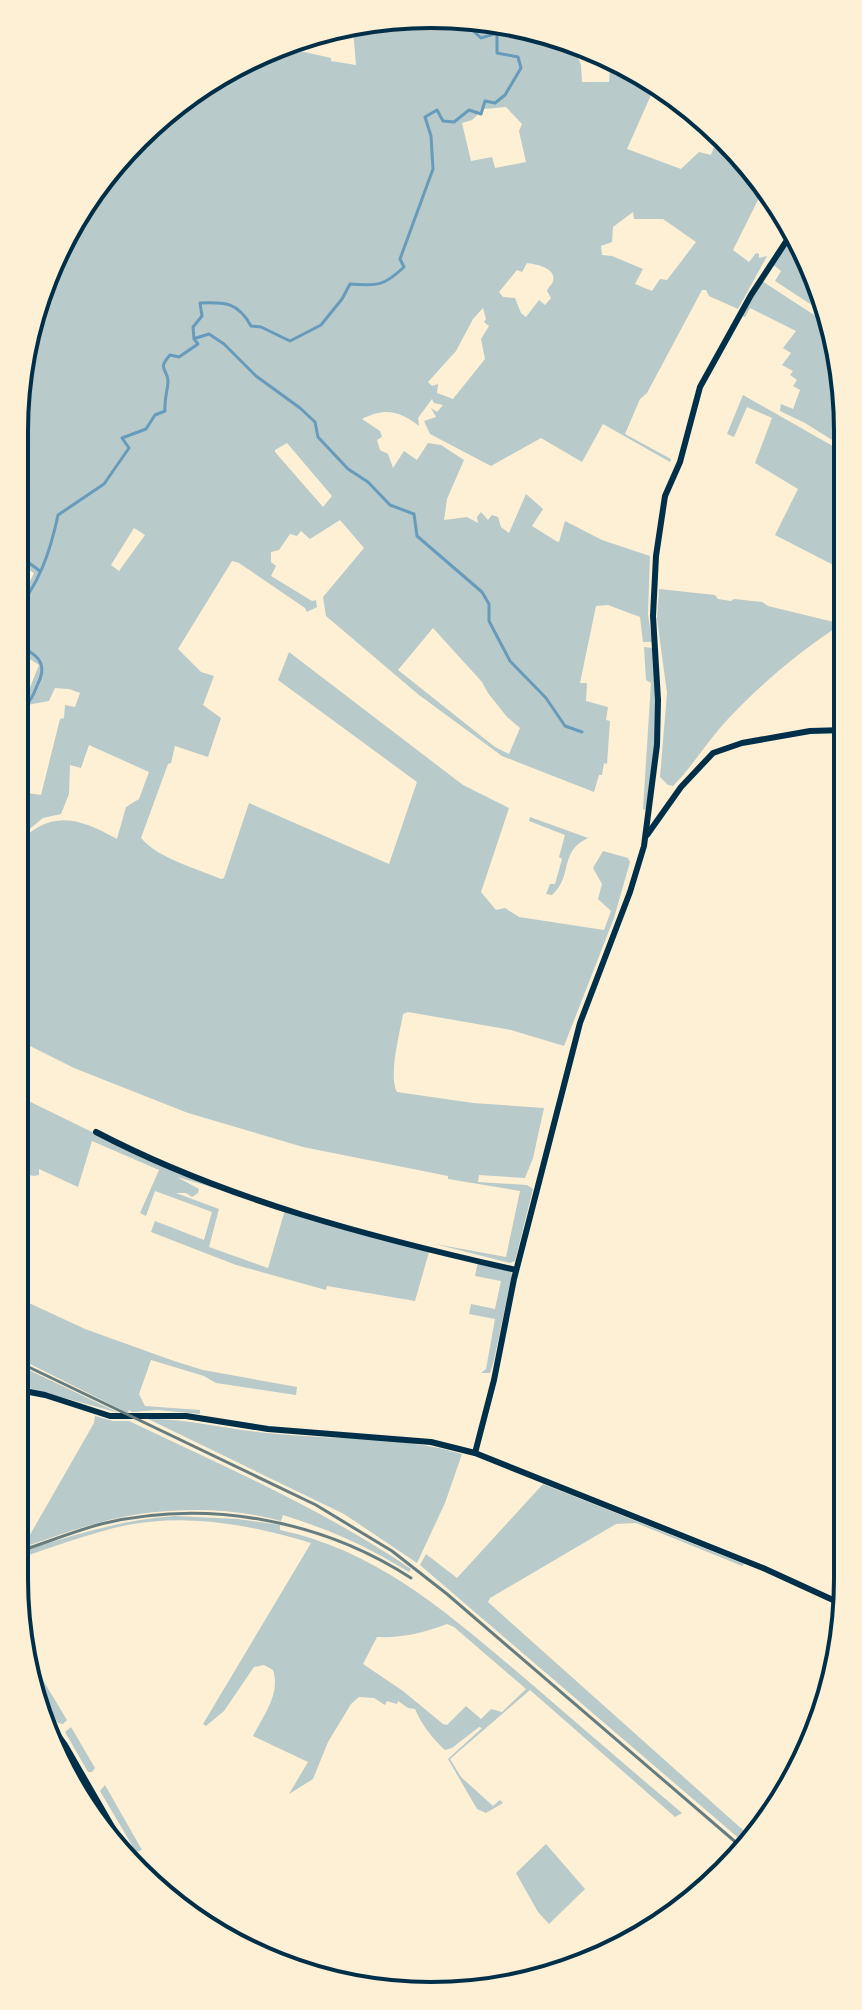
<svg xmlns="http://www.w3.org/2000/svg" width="862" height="2010" viewBox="0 0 862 2010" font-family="Arial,sans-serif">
<rect width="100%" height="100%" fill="#fdf0d5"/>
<g fill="#b9caca" fill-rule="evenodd">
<path d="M404,15L565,36L588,47H584L577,55L581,65L582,82H609L610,68L606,56L663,85L709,127L651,95L627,149L681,169L699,152L711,155L718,136L762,177L781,211L759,198L733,250L749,262L756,253L759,254V258L767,256L738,309L709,296L706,290H702L647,393L640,399L625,434L671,459L670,462L603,424L582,462L541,438L491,466L430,434L424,421L436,417L431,408L437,412L443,405L434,403L432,399L418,418L419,426C400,411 385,407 362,419L380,431L382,437L377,440L380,450L388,454L393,468L404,451L417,460L428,443L441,445L464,460L447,499L444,520L467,517L478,523L477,517L481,512L488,520L492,515L498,517L501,527L509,533L526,494L543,509L532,526L556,541L559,542L565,521L602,540L650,556L648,614L652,642H643L640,617L608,605L596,606L580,683H587L586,701L608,707L606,720L610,721L607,764L604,763L602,775H599L594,792L502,756L419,695L326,616L323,597L364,548L340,520L310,539L301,531L297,536L290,534L279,550L271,552V562L276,566L271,576L312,601L316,600L317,607L307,612L305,608L239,563L232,561L178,649L201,672L214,676L203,705L221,718L208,757L175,746L171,763L168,764L141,838C159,859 196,868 221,879L224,878L249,803L389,864L417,782L278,680L289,652L463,785L509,808L481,892L496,910L505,908L519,917L604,930L611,911L598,899L602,884L593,868L603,851L628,858L630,862L614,918L564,1046L511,1030L408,1012L403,1014C400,1033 388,1075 397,1092L473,1103L544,1108L533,1158L525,1178L479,1175L478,1182L527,1185L533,1189L515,1261L510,1263L435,1244L506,1257L520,1191L448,1179V1176L303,1147L188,1113L74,1068L14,1038V848C47,810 75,815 117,839L126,807L139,799L149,772L89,745L81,768L70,765L69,794L61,814L43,818L14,842V821L18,815L14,812V791L41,795L60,719L64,718L65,705L75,707L80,693L69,689L55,688L49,701L27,705L14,703V687L29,690L39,665L14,649V588L24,594L34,573L14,560V431L36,297L118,156L247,57L282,47L331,58V61L356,65L353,29ZM506,107L522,124L519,131L526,162L495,168L492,157L471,161L462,123L472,120L484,109ZM633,212L634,219H663L696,242L667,280L660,279L652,291L635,284L643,269L612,256L602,255L601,246L612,242L613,227ZM527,263C535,264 557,268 553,281C552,285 548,287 547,291L551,298L545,305L539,300L526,317L521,313L515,298L503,297L499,292L517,270L522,272ZM483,308L486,319L484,322L489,326L481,339L485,359L453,399L437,393L438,384L432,386L428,382L456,351L473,319ZM287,443L332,496L323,507L275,452V450ZM134,528L145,535L119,571L111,565ZM433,628L482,682L488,693L507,717L520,728L509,754L495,747L398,670Z"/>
<polygon points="794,234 816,271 825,304 821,311 775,281 781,271 771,263"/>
<polygon points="762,281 831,326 844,375 845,448 805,423 780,411 781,404 793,409 800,390 793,386 797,380 790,375 793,371 782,365 791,353 783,348 796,331 750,308 745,317 742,316"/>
<polygon points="743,395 845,453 845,571 775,535 798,489 755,463 772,418 747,407 734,437 727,434"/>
<path d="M659,589L715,595L718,599L731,601L734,599L762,602L768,606L842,624C801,650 762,683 728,719C708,740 693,766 673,786L668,785L660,777L667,693L657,619Z"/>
<path d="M644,647L653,648C658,701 658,758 645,810L643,809L651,683L646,680Z"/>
<path d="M530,817L588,838C558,852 574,875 552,895L546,894L550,884H555L562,859L559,857L565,835L529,821Z"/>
<polygon points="14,1094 127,1149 225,1191 177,1177 199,1189 198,1193 192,1197 186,1193 176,1193 219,1209 209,1247 268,1268 285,1210 429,1252 415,1301 327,1286 326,1290 236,1265 151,1232 155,1221 204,1240 212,1212 155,1191 146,1216 140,1213 159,1170 92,1141 78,1187 39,1169 39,1175 34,1176 14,1172"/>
<polygon points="478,1262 510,1269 512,1274 494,1360 490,1373 481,1373 486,1369 495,1319 469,1314 471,1304 495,1309 501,1281 475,1276"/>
<polygon points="14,1296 85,1329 174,1361 203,1370 297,1387 296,1395 216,1383 204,1376 151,1360 139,1394 145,1406 200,1410 200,1414 157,1410 132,1412 129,1410 128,1413 14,1356"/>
<polygon points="14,1363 119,1413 14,1384"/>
<path d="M95,1416L113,1421H129C225,1467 323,1509 411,1569L409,1572C364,1545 333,1531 283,1515L281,1521C228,1506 162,1507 109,1520C76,1528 46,1540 14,1550V1543L27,1540L94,1423Z"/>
<path d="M148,1419C192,1419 234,1431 278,1434C338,1440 404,1436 462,1454L445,1503L417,1563L344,1514Z"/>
<polygon points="543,1484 744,1564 742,1566 636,1523 616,1524 490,1598 488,1602 753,1839 749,1847 420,1565 426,1554 457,1578"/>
<path d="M175,1516L238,1519L280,1525V1530C380,1551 452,1617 528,1681C579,1725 630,1769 682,1813L675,1817L530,1690L450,1759L461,1777L493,1806L500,1800L503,1803L486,1813L477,1809L448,1759L482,1728L479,1727L452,1748L445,1750C433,1739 421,1724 415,1709L408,1708L398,1701L397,1704L387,1701L385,1705L374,1698L359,1697L351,1704L328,1742L313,1779L289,1794L308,1762L253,1736C263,1716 281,1694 273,1670L264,1665L254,1667L224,1711L206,1726L203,1724L311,1543C252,1525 189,1513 127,1525C89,1533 51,1548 14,1560V1554C68,1537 118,1520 175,1516ZM447,1624L454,1627L526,1689L502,1712L491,1709L481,1719L466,1706L447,1725L443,1724L403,1691L363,1664L377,1637C402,1638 423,1633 447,1624Z"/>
<polygon points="26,1652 67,1720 63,1724 58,1723 30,1673"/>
<polygon points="71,1727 95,1768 92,1772 88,1772 65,1732"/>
<polygon points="51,1738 61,1748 127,1862 117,1854"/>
<polygon points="105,1785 142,1850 136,1852 100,1791"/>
<polygon points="546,1844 585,1889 549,1924 538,1912 516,1873"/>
</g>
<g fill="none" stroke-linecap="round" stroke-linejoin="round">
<g stroke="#669bbc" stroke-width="3">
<polyline points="196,338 209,334 224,344 256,376 300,408 315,422 318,437 348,469 368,482 390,505 414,514 417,536 482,592 489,604 489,621 510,661 546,698 565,726 582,732"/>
<polyline points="14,552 40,571"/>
<path d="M14,614C39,584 50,553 58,515L104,484L129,448L122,438L146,429L155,415L165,411C164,398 168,390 168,381C167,367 157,370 170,355L179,357L198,344L194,339L193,327L202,316L200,303C225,302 238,302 251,326L261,327L290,341L321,325L342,299L350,284C378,286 384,286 404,267L400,259L433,169L431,136L425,117L437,110L443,121L454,122L469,110L481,114L485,101L495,103L505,95L521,68L518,57L497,53V33L481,38L467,25L438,19"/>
<path d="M14,700L28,703C34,696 36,687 40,679C48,658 30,652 14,642"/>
</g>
<g stroke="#003049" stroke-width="6">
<polyline points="647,835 681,787 713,753 742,743 810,731 845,730"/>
<path d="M96,1132C226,1200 374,1238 516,1270"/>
<polyline points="14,1389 45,1395 110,1416 186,1416 268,1429 431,1442 475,1453 763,1568 844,1605"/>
<polyline points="475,1453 494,1380 514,1279 580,1023 630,892 644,846 657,745 658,700 653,616 656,556 665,496 680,462 700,387 751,295 793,231"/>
<polyline points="42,1713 65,1745 137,1870"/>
</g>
<polyline stroke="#003049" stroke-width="8" points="32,1690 42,1713 40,1719"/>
<g stroke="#657d81" stroke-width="3">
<polyline points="14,1360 316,1505 392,1551 447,1594 746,1851"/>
<path d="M14,1553C43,1544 71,1532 101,1524C206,1499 320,1519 411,1578"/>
</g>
</g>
<path d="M0 0H862V2010H0ZM431 28H431A403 403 0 0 1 834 431V1579A403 403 0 0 1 431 1982H431A403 403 0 0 1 28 1579V431A403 403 0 0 1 431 28Z" fill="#fdf0d5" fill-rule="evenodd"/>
<path fill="none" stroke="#003049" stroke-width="4" d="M431 28H431A403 403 0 0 1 834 431V1579A403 403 0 0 1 431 1982H431A403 403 0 0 1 28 1579V431A403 403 0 0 1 431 28Z"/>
</svg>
